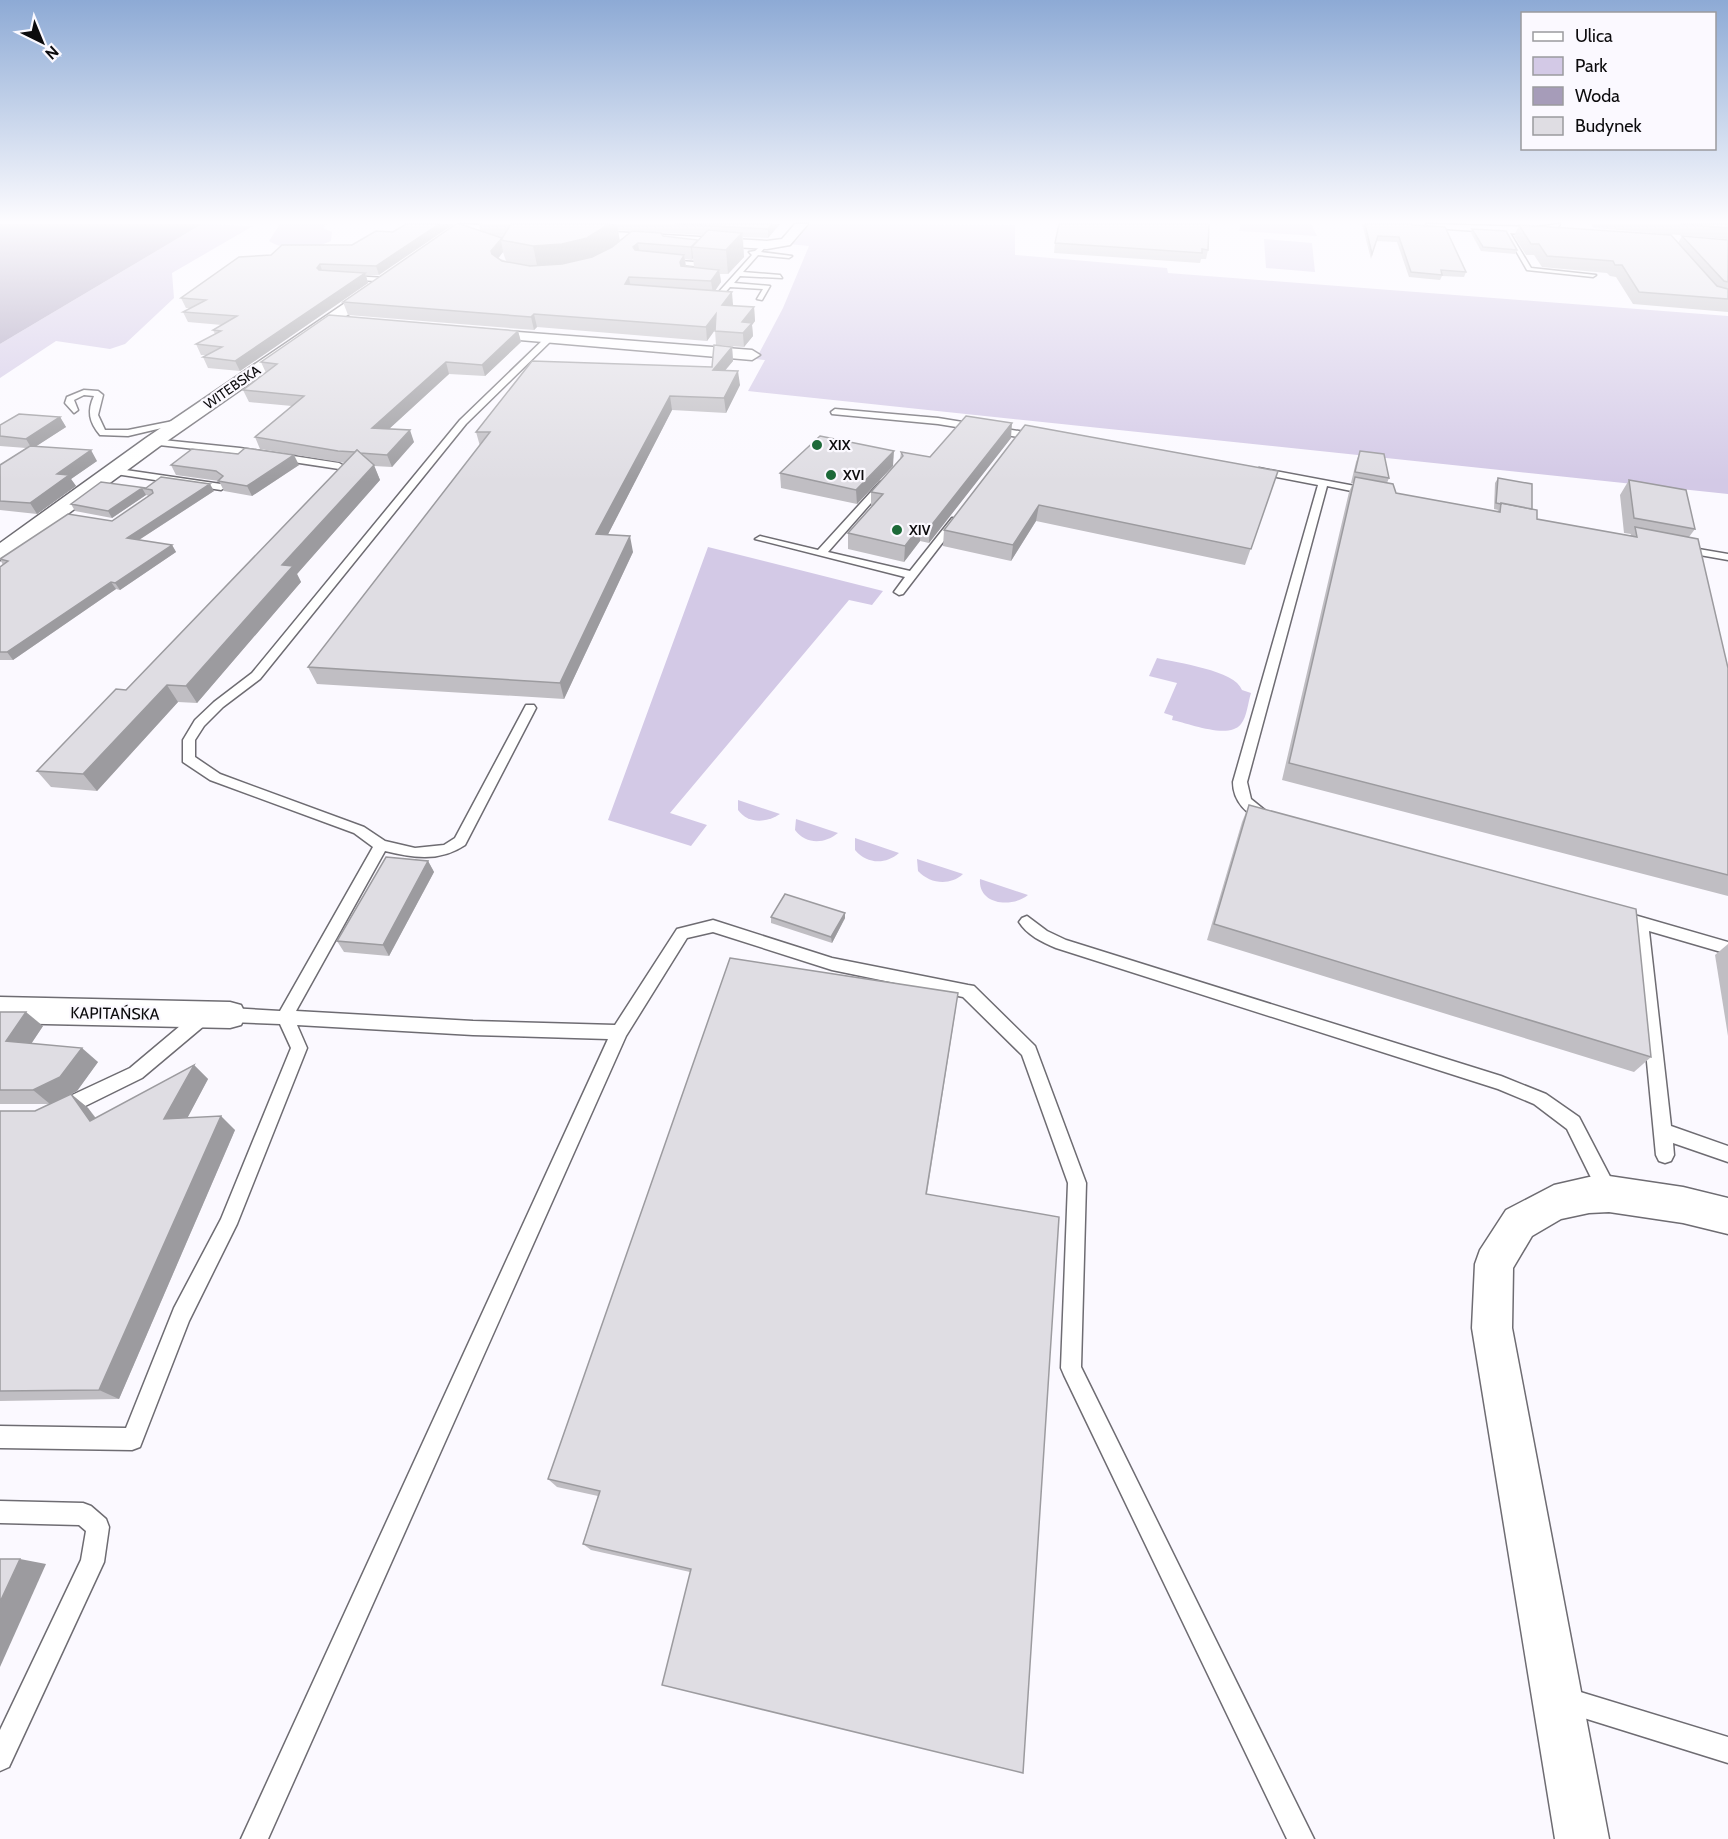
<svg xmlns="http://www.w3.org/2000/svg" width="1728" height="1839" viewBox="0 0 1728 1839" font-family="Cabin,sans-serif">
<rect width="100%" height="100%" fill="#fbf9ff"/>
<g fill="#d3c9e6">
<polygon points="202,224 253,226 172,273 174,298 125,344 110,349 56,341 0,378 0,344"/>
<path d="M280,224H327L323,228L332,232L331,241C313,249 286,252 269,241Z"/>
<polygon points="810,224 1015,225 1015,255 1167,268 1168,273 1728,316 1728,494 748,391 765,360 756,359 783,308 809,246 789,244 796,241"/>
<polygon points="1241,224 1311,224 1317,236 1239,231"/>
<polygon points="1264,239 1312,243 1315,272 1266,268"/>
<polygon points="708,547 883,591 872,605 849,600 670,813 707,825 691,846 608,820"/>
<path d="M1157,658C1177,663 1235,670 1242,690L1251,693C1248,702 1247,717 1241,724C1229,740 1188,723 1172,720L1173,716L1164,713L1177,683L1149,676Z"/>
<path d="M738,800L780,814C767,823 748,824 738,810Z"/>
<path d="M796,819L838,833C825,844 806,845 795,830Z"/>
<path d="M855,838L899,853C885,865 867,864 855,850Z"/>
<path d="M917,859L963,874C950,886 930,884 918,871Z"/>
<path d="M980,879L1028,895C1012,908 978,905 980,879Z"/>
</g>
<polygon fill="#a69cb9" points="0,224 202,224 0,344"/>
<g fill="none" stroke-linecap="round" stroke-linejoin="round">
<g stroke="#6e6c72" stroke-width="3">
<g id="service">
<polygon points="1503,228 1507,228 1531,268 1596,275 1593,277 1527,270"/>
<polygon points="764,243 767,245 761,252 792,256 789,258 758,255 743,272 780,275 782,278 740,276 734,283 770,286 762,300 757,299 763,289 730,287 720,298 705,300 705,298 716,295 752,255 749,252 755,251"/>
<polygon points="665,260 694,262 697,264 694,266 663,263"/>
<polygon points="349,276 388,278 391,280 388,282 347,279"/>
<path d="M546,337L553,339L466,424L260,679L223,707L204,726L195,740V757L220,774L364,827L385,841L415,848L444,845L455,838L526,705H534L536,708L465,845C440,862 413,858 385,851L296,1011L473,1021L615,1025L677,929L713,920L832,958L968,985L974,986L1035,1046L1086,1183L1081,1367L1314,1839H1287L1064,1375L1061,1368L1068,1183L1022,1055L963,997L832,970L713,932L687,938L626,1036L268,1839H241L608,1039L473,1035L297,1025L307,1048L237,1224L189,1321L140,1447L132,1450L0,1448V1426L126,1428L174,1308L221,1219L291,1048L280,1024L230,1022L224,1020L222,1015L224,1010L230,1008L280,1011L373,847L354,833L210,780L183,762V740L195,720L214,702L252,673L460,420Z"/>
<path d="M84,390L98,391L103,395L98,415L105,430H128L183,419L187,422L128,436L100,435C89,422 87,411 94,396L84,395L74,400L78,410L74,413L65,403L67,397Z"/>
<polygon points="835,409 938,418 1037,434 1041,437 1037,440 938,424 832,414 831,412"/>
<polygon points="153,439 240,448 339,463 344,466 339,469 240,454 150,444 149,442"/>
<polygon points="112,468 221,484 226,487 221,490 109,473 109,469"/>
<path d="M1259,468L1371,489L1376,492L1371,495L1327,486L1247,782L1251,799L1272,816L1265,821C1247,816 1233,801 1233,782L1318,485L1256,473L1254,471Z"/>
<polygon points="883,481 888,484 886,486 828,552 910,571 952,518 960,520 903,594 899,595 894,592 905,577 755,539 760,536 818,550 880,482"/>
<polygon points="1681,546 1728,554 1728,560 1677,551 1677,547"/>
<polygon points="1617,910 1728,942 1728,954 1649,931 1671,1126 1728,1146 1728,1162 1673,1143 1674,1155 1671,1161 1665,1163 1659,1161 1656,1155 1634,927 1612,920 1610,916 1612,912"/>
<path d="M1027,916L1047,931L1066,940L1501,1076L1546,1094L1579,1117L1616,1188L1618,1194L1616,1200L1609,1203L1602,1200L1567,1129L1534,1104L1498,1089L1056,948C1042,942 1027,935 1019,922L1022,918Z"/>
<polygon points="205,1008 211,1010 213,1015 211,1020 142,1078 67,1115 61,1117 55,1115 52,1109 55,1103 130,1068 199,1010"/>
<polygon points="0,1501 83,1503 91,1506 106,1519 109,1527 104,1562 9,1767 0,1771 0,1730 81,1560 86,1531 79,1525 0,1523"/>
<polygon points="1564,1687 1728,1737 1728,1763 1555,1709 1551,1700 1555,1691"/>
</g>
</g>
<g stroke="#6e6c72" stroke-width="3">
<g id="minor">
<polygon points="459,224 519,227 525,231 519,235 463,231 457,227"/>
<polygon points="795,224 808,224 790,245 767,249 579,238 573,234 579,230 767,241 782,239"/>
<polygon points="479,329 752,350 760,355 752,360 474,336 472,333"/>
<polygon points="0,997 230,1002 241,1005 246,1015 241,1025 230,1028 0,1023"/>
<polygon points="1609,1176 1683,1187 1728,1198 1728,1234 1683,1223 1609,1212 1589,1213 1561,1219 1532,1236 1513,1268 1512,1328 1609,1839 1555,1839 1472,1328 1475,1264 1480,1250 1506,1210 1554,1185 1589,1177"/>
</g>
</g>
<g stroke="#6e6c72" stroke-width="3">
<g id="tertiary">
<polygon points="1426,224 1537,227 1560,224 1555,233 1537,235 1432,228"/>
<polygon points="384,279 391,283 389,286 160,446 8,558 0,560 0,543 146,438 379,280"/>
</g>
</g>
<use href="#service" fill="#fff" fill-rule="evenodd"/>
<use href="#minor" fill="#fff" fill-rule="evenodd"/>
<use href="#tertiary" fill="#fff" fill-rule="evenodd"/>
</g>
<g fill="#c0bec3" fill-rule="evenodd">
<path d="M479,224H780L768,238L743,237L744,257L728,274H720L721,282L715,290L733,305V306L754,307L755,321L752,325L753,336L744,347L716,345L715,330L707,341L537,327L534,330L348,315L343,302L480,231ZM618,230L704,235L698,241V240L663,236L620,241ZM503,252L506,261L498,258ZM693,258L694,267L686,266L685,259L692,260Z"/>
<polygon points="1362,224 1412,224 1466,272 1464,277 1442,276 1440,280 1409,277 1397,242 1376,241 1371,259"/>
<polygon points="1591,224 1728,224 1728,239 1594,228"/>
<polygon points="1519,225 1678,243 1682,236 1728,240 1728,312 1633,304 1616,277 1610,276 1607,273 1542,267 1534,255 1526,255 1514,236"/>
<polygon points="1472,229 1517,250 1515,254 1481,251 1471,233"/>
<polygon points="393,232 379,275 366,275 368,283 240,371 208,368 203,357 207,355 201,355 196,344 215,334 213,330 222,325 188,322 183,312 191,308 186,308 181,298 271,255 352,245"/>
<polygon points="1055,243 1208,250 1206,259 1201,259 1200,263 1054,253"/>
<polygon points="518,331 521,342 485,376 449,374 389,429 414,442 392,467 374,466 380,480 297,574 301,582 197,703 178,702 97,791 51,787 37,771 126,690 345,463 260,449 255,437 292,406 249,402 243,390 266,373 261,362"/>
<polygon points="732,347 733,361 725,370 740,385 726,413 672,410 608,534 633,552 564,699 317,684 308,667 480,446 476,432 712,367"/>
<polygon points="60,417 66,427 36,446 97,461 71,479 76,486 37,514 0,510 0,465 26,448 0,446 0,436"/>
<polygon points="1025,425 1278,471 1245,565 1036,521 1011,561 943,546 944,530"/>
<polygon points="1011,438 929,543 920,541 904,562 848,549 848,533 871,508 871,492 900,459 901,452 930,457"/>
<polygon points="1360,451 1389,478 1387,483 1396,493 1497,512 1498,510 1494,509 1495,483 1498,478 1532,509 1537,519 1630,536 1631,534 1624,533 1620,495 1629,480 1695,529 1689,537 1728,668 1728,896 1282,780 1349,492 1353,483 1351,483 1356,462"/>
<polygon points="171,465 299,465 252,496 224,491 219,481 176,475"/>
<polygon points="893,466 857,504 781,488 780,473"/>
<polygon points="146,488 214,491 139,540 172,545 176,552 120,590 116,589 13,660 0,660 0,567 3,565 0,559 112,521 149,496 146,495 112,518 75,511 71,504"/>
<polygon points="1249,805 1651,1057 1634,1072 1207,940 1242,822"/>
<polygon points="428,861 434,872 389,956 344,952 337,941"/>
<polygon points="771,917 845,918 832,943 771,923"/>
<polygon points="1728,944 1728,1036 1715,955"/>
<polygon points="956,1008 927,1194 690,1572 591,1550 583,1544 598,1496 557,1487 548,1479"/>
<polygon points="0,1012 43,1026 31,1044 98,1062 77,1091 71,1094 88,1108 96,1118 194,1065 208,1079 187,1118 235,1130 119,1399 0,1401 0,1111 35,1111 50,1104 0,1104"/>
</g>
<g fill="#9c9b9f">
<polygon points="439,224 454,224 379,275 376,266"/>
<polygon points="609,224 617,224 620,243 592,261 538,270 533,246"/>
<polygon points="772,224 780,224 768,238 768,229"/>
<polygon points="742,233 744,257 728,274 726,250"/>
<polygon points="501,240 503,252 494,264 491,251"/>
<polygon points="698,240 699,248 692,247 693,258 692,260 691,247"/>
<polygon points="638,243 640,256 633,247"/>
<polygon points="684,255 686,268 681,275 680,262"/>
<polygon points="320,264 323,273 317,268"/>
<polygon points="719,270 721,282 713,294 711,281"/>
<polygon points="365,273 368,283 240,371 235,361"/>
<polygon points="629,277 631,290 625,284"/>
<polygon points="732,292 733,305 724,318 722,305"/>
<polygon points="754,307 755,321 752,325 753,336 744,347 742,322"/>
<polygon points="534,314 537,327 534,330 531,317"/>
<polygon points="716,314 717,327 707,341 706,327"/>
<polygon points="518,331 521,342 485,376 482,365"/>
<polygon points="732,347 733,361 714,384 713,370"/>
<polygon points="446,362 449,374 377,440 372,428"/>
<polygon points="738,371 740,385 726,413 724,398"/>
<polygon points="670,396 672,410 600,550 596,534"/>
<polygon points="60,417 66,427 32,449 26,439"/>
<polygon points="1012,423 1011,438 929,543 930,527"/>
<polygon points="410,430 414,442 392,467 387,455"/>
<polygon points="91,450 97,461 71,479 76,486 37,514 30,503 57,474"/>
<polygon points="894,451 893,466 857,504 856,490"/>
<polygon points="294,455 299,465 252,496 247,486"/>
<polygon points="374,465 380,480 297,574 301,582 197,703 186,686 282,565"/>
<polygon points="210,484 214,491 131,545 127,538"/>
<polygon points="142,488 146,495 112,518 108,511"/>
<polygon points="1039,505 1036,521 1011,561 1013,545"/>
<polygon points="921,525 920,541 904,562 905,546"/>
<polygon points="630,536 633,552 564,699 560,683"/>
<polygon points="172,545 176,552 120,590 115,583"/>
<polygon points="111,582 116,589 13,660 7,652"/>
<polygon points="167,685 178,702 97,791 83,774"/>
<polygon points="428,861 434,872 389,956 383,945"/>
<polygon points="845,913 845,918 832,943 831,937"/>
<polygon points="26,1012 43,1026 23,1056 6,1041"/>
<polygon points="82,1048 98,1062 77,1091 50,1104 33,1090"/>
<polygon points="194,1065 208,1079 180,1132 164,1119"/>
<polygon points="71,1094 88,1108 107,1134 90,1121"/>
<polygon points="221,1116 235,1130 119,1399 99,1390"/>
<polygon points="20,1559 46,1564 0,1667 0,1602"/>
</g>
<g fill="#dfdde3" stroke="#9c9b9f" stroke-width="1.5">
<polygon points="406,224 439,224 376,266 320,264 317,268 319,270 365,273 235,361 203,357 222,347 196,344 221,331 213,330 237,316 183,312 206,300 181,298 239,257 271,255 282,245 352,245 376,231 393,232"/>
<polygon points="456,224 460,224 502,238 491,251 492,254 502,261 530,266 562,264 592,257 612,247 632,231 661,233 663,236 698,240 691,247 638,243 633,247 635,250 684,255 680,262 681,266 719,270 711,281 629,277 625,284 732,292 722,305 754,307 742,322 752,323 743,333 715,331 716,314 706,327 534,314 531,317 343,302"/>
<polygon points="511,224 609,224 587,238 562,244 533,246 501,240"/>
<polygon points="675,224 772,224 768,229"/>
<polygon points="1059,224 1209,224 1208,250 1202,249 1202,253 1055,243"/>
<polygon points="1365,224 1412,224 1412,225 1445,227 1466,272 1441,270 1442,275 1411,272 1399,237 1378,236 1372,254"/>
<polygon points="1681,224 1728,224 1728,228"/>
<polygon points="1519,225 1671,235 1717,286 1728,289 1728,299 1639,292 1622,265 1615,265 1613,261 1547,256 1539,244 1531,244"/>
<polygon points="1472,229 1506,231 1517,250 1483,247"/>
<polygon points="708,230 742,233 726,250 692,247"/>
<polygon points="1682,236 1728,240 1728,282 1724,281"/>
<polygon points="329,315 518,331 482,365 446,362 372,428 410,430 387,455 360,453 357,450 355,452 338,451 255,437 304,396 243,390 277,364 261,362"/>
<polygon points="714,345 732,347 713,370 738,371 724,398 670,396 596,534 630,536 560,683 308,667 490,432 476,432 532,361 712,367"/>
<polygon points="19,414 60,417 26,439 0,436 0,425"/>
<polygon points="966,416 1012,423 930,527 921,525 905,546 848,533 883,494 871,492 903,456 901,452 930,457"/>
<polygon points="1025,425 1278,471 1251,549 1039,505 1013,545 944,530"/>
<polygon points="820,436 894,451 856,490 780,473"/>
<polygon points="30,446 91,450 57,474 69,475 30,503 0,501 0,465"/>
<polygon points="245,448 294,455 247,486 218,481 223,476 216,471 171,465 192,449 238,454"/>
<polygon points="357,450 374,465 282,565 293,566 186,686 167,685 83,774 37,771 116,689 126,690"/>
<polygon points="1360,451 1384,454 1389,478 1355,472"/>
<polygon points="161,477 210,484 127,538 172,545 115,583 111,582 7,652 0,652 0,567 8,561 0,559 68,514 112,521 153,493 152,490 142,488 108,511 71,504 101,482 146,488"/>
<polygon points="1355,477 1393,484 1396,493 1500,512 1501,503 1537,510 1537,519 1637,537 1635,527 1698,539 1728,668 1728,875 1289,763"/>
<polygon points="1498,478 1532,484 1532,509 1501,503 1501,504 1496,503"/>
<polygon points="1629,480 1686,490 1695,529 1634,518"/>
<polygon points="1249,805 1636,909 1651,1057 1214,924"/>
<polygon points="386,857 428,861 383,945 337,941"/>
<polygon points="785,894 845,913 831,937 771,917"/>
<polygon points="730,958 958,993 926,1194 1059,1217 1023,1773 662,1685 691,1569 583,1544 600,1491 548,1479"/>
<polygon points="0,1012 26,1012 6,1041 82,1048 60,1077 33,1090 0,1090"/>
<polygon points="194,1065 164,1119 221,1116 99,1390 0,1391 0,1111 35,1111 71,1094 90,1121"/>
<polygon points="0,1559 20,1559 0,1602"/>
</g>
<linearGradient id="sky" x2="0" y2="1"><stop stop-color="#8daad5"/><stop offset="0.46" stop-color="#fdfcff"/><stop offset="1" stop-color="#fdfcff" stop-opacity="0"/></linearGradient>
<rect width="1728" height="482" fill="url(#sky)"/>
<g fill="#1c6938" stroke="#fbf9ff" stroke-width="2">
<circle cx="817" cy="445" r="6"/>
<circle cx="831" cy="475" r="6"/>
<circle cx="897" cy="530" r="6"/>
</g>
<g text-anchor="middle" stroke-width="4.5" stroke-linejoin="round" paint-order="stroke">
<g font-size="14" fill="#0c0b0d" stroke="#fbf9ff">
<text transform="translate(232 387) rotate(-35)" y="5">WITEBSKA</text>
</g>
<g font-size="14" font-weight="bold" fill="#0c0b0d" stroke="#fbf9ff" text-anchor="start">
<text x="829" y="450">XIX</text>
<text x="843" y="480">XVI</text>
<text x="909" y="535">XIV</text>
</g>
<g font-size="16" fill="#0c0b0d" stroke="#fbf9ff">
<text transform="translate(115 1013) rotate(1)" y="6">KAPITAŃSKA</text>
</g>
</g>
<rect x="1521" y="12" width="195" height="138" fill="#fbf9ff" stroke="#9b9a9e" stroke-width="1.5"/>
<rect x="1533" y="32" width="30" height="9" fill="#ffffff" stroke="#9b9a9e" stroke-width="1.5"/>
<text x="1575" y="42" font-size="18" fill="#0c0b0d">Ulica</text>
<rect x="1533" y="57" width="30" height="18" fill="#d3c9e6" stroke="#9b9a9e" stroke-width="1.5"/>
<text x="1575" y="72" font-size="18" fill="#0c0b0d">Park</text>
<rect x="1533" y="87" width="30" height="18" fill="#a69cb9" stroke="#9b9a9e" stroke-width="1.5"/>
<text x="1575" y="102" font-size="18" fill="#0c0b0d">Woda</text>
<rect x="1533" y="117" width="30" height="18" fill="#dfdde3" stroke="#9b9a9e" stroke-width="1.5"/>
<text x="1575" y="132" font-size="18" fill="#0c0b0d">Budynek</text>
<g transform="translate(42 42) rotate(137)" stroke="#fbf9ff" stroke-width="4.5" paint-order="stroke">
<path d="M0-4.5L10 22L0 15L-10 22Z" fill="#0c0b0d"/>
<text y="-9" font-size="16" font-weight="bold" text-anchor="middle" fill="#0c0b0d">N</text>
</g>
</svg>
